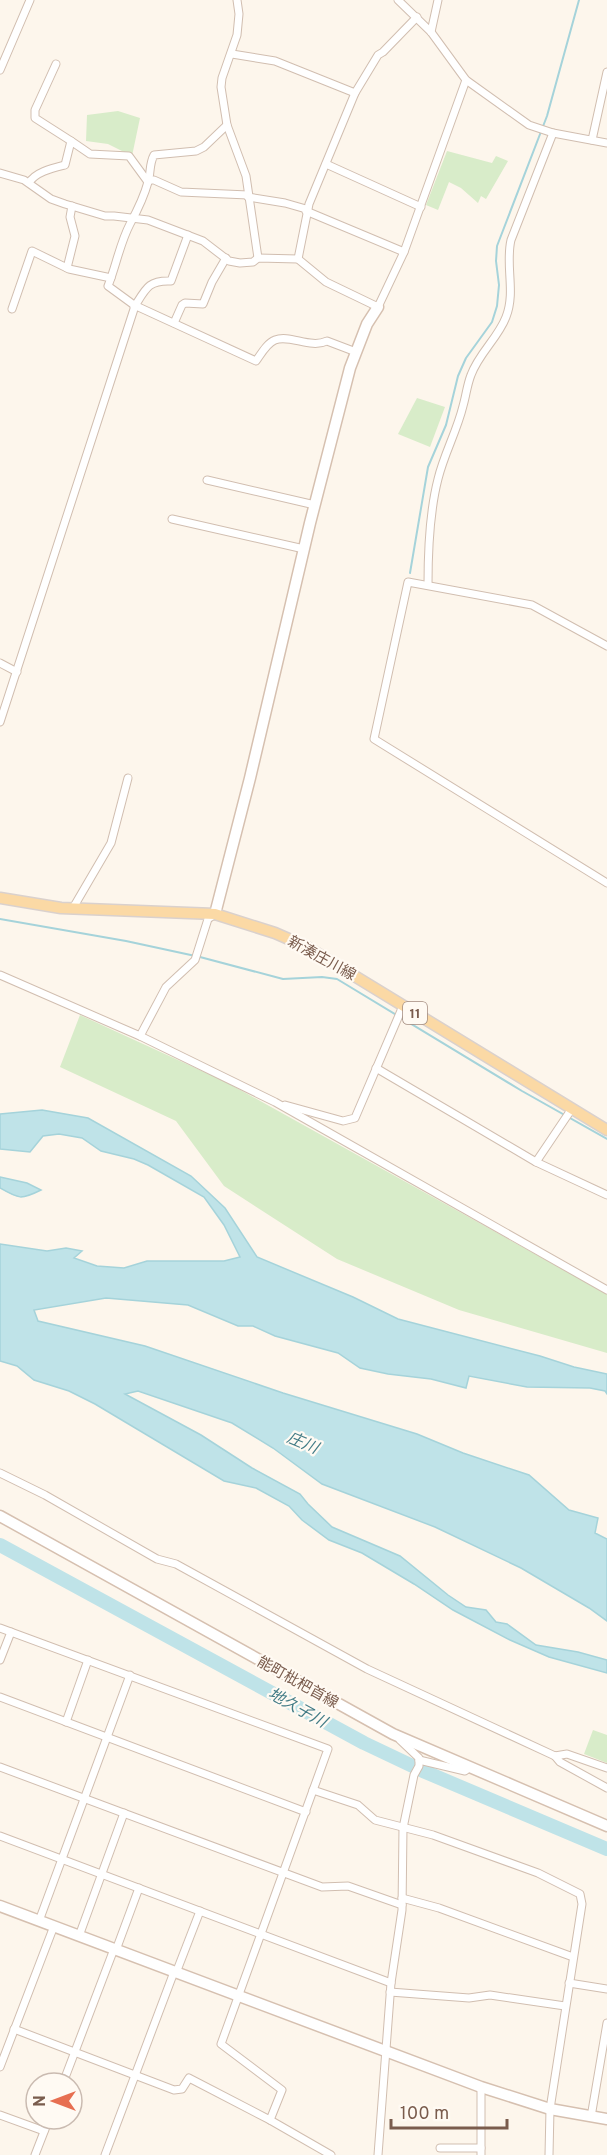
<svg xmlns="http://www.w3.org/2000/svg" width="607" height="2155" viewBox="0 0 607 2155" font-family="Overpass,'Noto Sans JP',sans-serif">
<rect width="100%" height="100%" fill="#fdf6ec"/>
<g fill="#d8ecc9">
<polygon points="118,111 140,118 132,156 108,144 86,141 87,115"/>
<polygon points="447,151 492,163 496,156 508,161 486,199 481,196 478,203 461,188 449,182 438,210 426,205"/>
<polygon points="417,398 445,407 430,447 398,434"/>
<polygon points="80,1015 226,1082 607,1294 607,1353 459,1310 337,1259 224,1186 176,1121 60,1067"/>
<polygon points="593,1730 607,1735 607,1763 584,1754"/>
</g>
<g fill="#bfe3e8" stroke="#a5d3da" stroke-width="1.5">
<polygon points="42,1110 88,1118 191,1176 225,1208 257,1257 353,1297 398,1319 540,1356 574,1367 607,1374 607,1394 605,1391 590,1388 527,1387 469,1376 466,1388 431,1379 388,1374 360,1368 338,1353 275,1336 253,1326 238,1326 188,1305 106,1298 34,1310 38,1321 145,1346 283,1393 417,1434 463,1453 529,1475 569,1510 598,1518 595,1533 607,1539 607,1621 589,1608 521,1568 435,1527 322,1484 273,1448 232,1423 138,1391 125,1394 201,1435 252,1468 300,1494 308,1504 332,1527 400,1556 448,1595 466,1607 486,1610 496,1622 507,1624 536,1645 578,1652 607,1660 607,1673 549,1657 510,1640 453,1610 414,1584 362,1553 329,1540 302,1520 289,1506 256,1488 224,1481 95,1404 69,1391 34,1380 17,1366 0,1361 0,1244 47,1251 66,1248 82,1251 74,1258 97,1266 124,1268 147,1261 224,1261 240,1257 224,1225 204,1197 148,1165 134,1159 101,1151 82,1138 59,1134 43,1136 30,1152 0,1149 0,1114"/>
<path d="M0,1177L27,1183L41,1190C21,1200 19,1199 0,1188Z"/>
</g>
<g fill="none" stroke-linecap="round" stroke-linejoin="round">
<g stroke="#a5d3da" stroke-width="2">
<polyline points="410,573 428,467 446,425 458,376 466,358 492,322 497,306 499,285 496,261 497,246 547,116 579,0"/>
<polyline points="0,919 126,941 200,957 283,979 322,977 337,979 522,1091 607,1139"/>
</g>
<polyline stroke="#bfe3e8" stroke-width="14" points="0,1545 364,1743 423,1771 607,1849"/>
<g stroke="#d1beb0" stroke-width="9">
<g id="street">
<polyline points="237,0 239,14 237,35 222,78 221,87 227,125 246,176 258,258"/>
<polyline points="398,0 431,32 466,80 529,125 553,133 607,143"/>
<polyline points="431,32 438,0"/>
<polyline points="232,54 275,61 355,93"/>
<polyline points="56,64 35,110 35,118 71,141"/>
<polyline points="0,70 30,0"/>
<polyline points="592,140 607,72"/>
<polyline points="326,164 421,207"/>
<polyline points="0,173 24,180 51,199 65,204 105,216 114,216 148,220 203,241 229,261 240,263 253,262 258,258 298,259 326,282 378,307 404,252 466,80"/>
<polyline points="149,180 154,180 181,192 248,195"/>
<path d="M29,183C35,172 53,168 65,165L71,141L90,154L129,156L148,182"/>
<polyline points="248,197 285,203 306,209"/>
<polyline points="306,211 404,252"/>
<polyline points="298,259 309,204 355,93 378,55 383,52 417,17"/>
<polyline points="67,268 75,236 70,217 72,206"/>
<path d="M134,305L256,361C261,354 267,343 275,340C290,334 310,349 327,341L356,352"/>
<path d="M135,306C146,288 149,280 171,281L188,235"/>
<polyline points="12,309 32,251 69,269 111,278"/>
<polyline points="174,323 182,305 185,303 203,304 212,282 226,258"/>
<polyline points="207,480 315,505"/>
<polyline points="172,519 304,549"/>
<path d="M428,584C428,552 430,510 438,479C444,454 457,431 463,406C466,396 467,385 471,375C479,353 498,338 506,317C516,292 505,265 511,240L553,133"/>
<polyline points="607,646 532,605 408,582 374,739 607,883"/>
<polyline points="0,663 17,672"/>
<path d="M0,722L134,309V305L108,286C116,266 120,243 130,224C137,211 144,197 148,182C151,173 149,164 154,155L196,151L204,147L227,125"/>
<polyline points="73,908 111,843 128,778"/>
<polyline points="0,975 140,1036 275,1102 607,1290"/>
<polyline points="140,1036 166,987 195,960 208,919 215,914"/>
<polyline points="376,1068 536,1162 607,1195"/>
<polyline points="285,1105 343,1121 355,1118 403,1006"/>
<polyline points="536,1162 571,1110"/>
<polyline points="0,1473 45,1495 157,1559 176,1564 367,1669 555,1756 567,1754 607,1768"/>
<polyline points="0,1628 328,1749 221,2044 282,2090 270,2120 331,2155"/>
<polyline points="0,1660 11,1632"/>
<polyline points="0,1697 306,1812"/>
<polyline points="66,1722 88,1660"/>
<polyline points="555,1756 560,1762 607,1788"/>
<polyline points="419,1760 465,1771 469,1768"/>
<polyline points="0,1767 322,1887 348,1886 402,1905"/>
<polyline points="313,1790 358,1805 375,1820 433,1835 538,1873 580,1894 582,1904 550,2109 549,2155"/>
<polyline points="0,1836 391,1983"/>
<polyline points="402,1898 439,1908 573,1957"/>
<polyline points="39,1921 130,1675"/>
<polyline points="79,1936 124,1813"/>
<polyline points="116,1950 139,1888"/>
<polyline points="176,1973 200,1911"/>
<polyline points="569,1983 607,1989"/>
<polyline points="390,1992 469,1998 490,1995 565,2006"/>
<polyline points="14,2029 174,2090 182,2089 189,2078 270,2120"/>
<polyline points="0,2067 54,1926"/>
<polyline points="63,2083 114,1949"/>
<polyline points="0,2115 44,2131"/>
<polyline points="591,2117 607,2023"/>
<polyline points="440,2148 481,2148"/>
<polyline points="35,2155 49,2119"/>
<polyline points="105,2155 174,1972"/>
<polyline points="378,2155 391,1983 402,1910 403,1828 414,1775 419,1766 419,1758 400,1740"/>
<polyline points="481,2155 481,2087"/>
</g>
</g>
<g stroke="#d6c0b0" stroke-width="13">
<g id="secondary">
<polyline points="215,914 250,778 310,523 350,368 367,324 378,307"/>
<polyline points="0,1516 393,1734 607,1826"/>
<polyline points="0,1906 481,2087 550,2109 607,2119"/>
</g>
</g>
<g stroke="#dad1cd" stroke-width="13">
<polyline id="primary" points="0,898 61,908 215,914 275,933 307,947 607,1130"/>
</g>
<use href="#street" stroke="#fff" stroke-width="7"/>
<use href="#secondary" stroke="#fff" stroke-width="10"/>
<use href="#primary" stroke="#fbd9a5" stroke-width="10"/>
</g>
<g text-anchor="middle" stroke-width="4.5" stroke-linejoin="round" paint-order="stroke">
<rect fill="#fffaf3" stroke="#a28b7f" stroke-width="1.5" x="403" y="1002" width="24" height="22" rx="4.5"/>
<g font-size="14" font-weight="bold" fill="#7a5c4d">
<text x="415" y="1018">11</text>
</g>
<g font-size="15" fill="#7a5c4d" stroke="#fffaf3">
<text transform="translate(322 958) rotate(29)" y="5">新湊庄川線</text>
<text transform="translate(298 1682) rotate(29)" y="5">能町枇杷首線</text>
</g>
<g font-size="16" font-style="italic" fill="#437c86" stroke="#fffaf3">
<text transform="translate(303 1442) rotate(23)" y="6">庄川</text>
<text transform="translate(298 1707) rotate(29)" y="6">地久子川</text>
</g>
</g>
<g transform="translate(54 2101) rotate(270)"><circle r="28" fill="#fffaf3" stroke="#cabbb1" stroke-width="1.5"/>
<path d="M0-4.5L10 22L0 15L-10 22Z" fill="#e76f51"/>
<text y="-9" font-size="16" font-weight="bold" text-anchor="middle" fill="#7a5c4d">N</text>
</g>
<path d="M391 2119v9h116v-9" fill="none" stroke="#7a5c4d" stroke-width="3"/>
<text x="400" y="2119" font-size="18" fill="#7a5c4d" stroke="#fffaf3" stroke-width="4.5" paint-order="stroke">100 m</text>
</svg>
